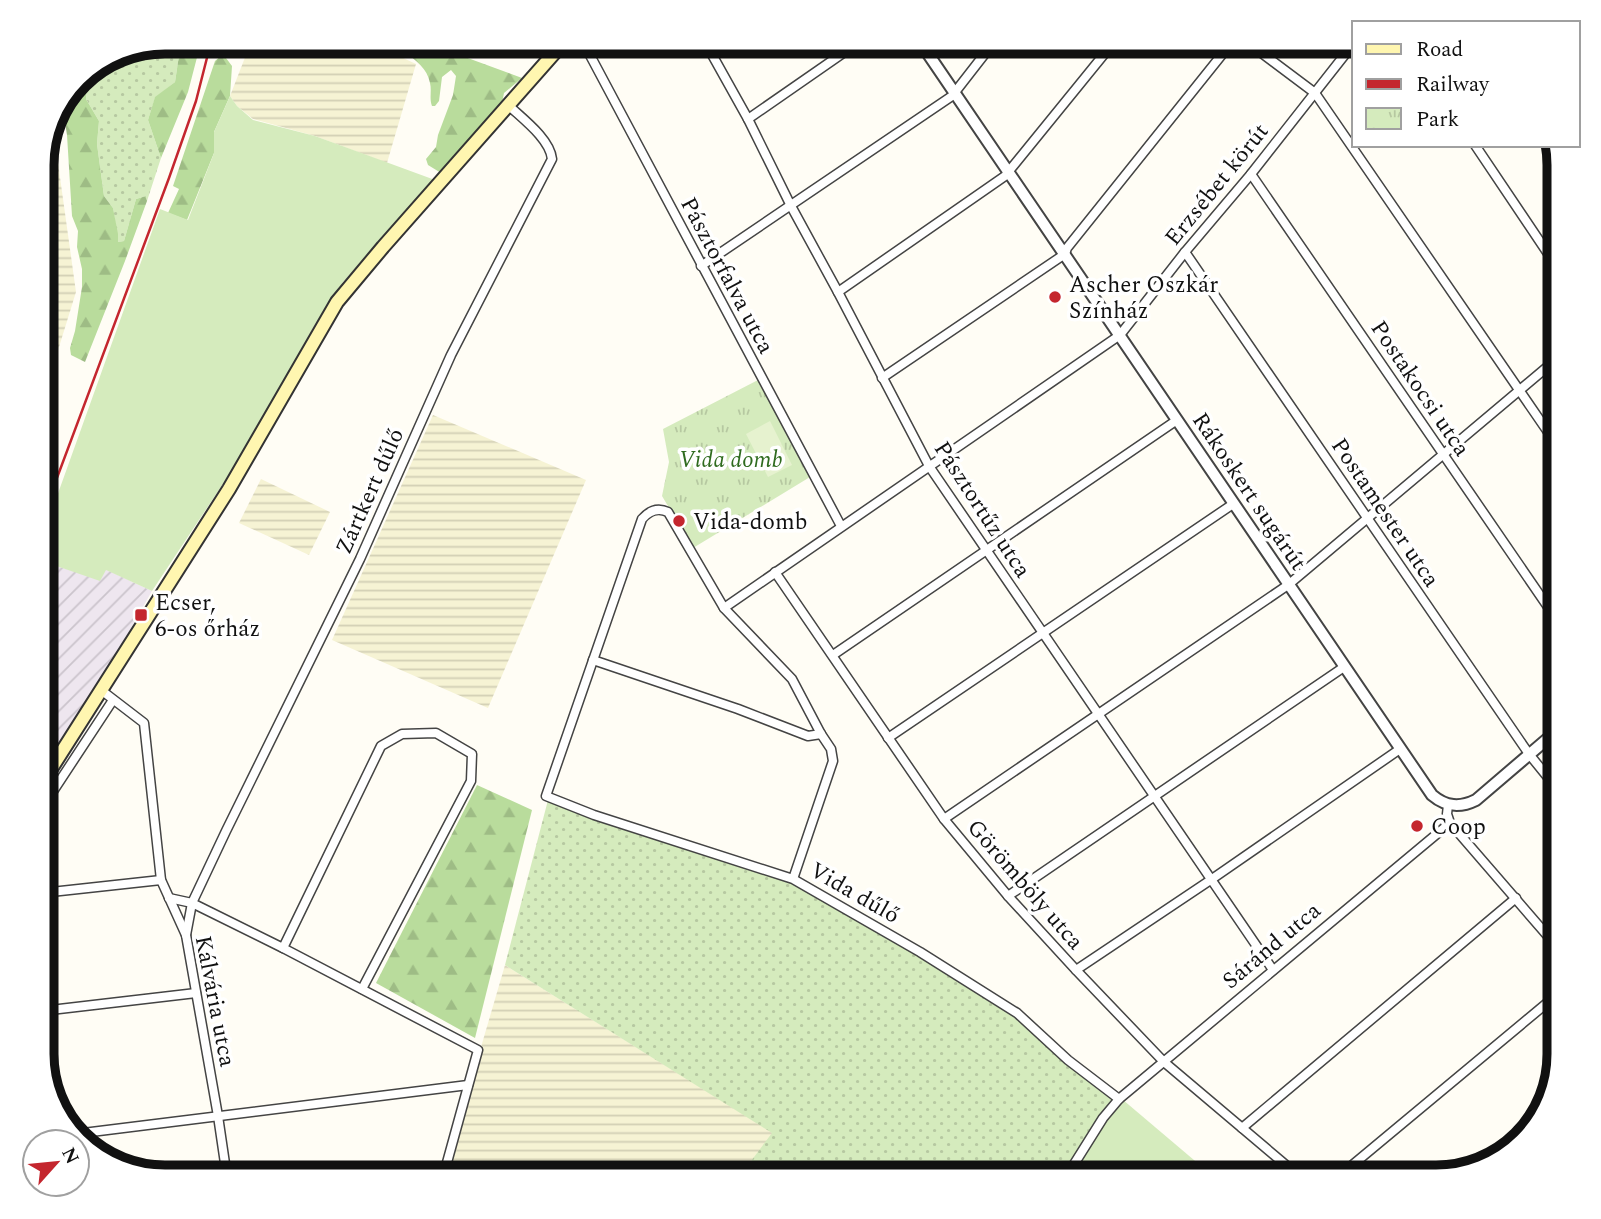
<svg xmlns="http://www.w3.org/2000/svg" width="1601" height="1219" viewBox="0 0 1601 1219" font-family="Spectral,serif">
<defs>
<pattern id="industrial-furrows" width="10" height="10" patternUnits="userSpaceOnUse" patternTransform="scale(1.75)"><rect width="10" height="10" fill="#eee6ef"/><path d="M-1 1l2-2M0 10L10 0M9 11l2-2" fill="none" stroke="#cbc4cc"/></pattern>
<pattern id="farmland-rules" width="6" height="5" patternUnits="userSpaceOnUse" patternTransform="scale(1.75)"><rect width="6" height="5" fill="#f6f3d4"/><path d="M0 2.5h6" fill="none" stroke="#d2cfb5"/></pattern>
<pattern id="grass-dots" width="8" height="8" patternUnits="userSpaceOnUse" patternTransform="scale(1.75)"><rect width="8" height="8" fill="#d5ebbd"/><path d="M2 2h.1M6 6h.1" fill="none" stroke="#b6c8a1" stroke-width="1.8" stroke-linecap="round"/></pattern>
<pattern id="forest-firs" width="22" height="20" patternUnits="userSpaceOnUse" patternTransform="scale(1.75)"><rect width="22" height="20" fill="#b9dc9c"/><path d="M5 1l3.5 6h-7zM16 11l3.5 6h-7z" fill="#9ebc85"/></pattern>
<pattern id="park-tufts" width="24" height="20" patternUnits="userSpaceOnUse" patternTransform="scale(1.75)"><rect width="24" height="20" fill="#d5ebbd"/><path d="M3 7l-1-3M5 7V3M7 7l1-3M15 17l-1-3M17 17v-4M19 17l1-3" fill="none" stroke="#b6c8a1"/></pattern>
</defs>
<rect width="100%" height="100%" fill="#fffdf5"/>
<polygon fill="url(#industrial-furrows)" points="42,561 100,580 105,569 152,591 102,679 42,774"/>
<g fill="url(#farmland-rules)">
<polygon points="251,42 387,42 390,49 399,56 416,64 387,163 315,136 253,119 237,106 230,96"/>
<polygon points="52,120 76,292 42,402 42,157"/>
<polygon points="433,415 586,480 488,708 332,640"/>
<polygon points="261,479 330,512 309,555 239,523"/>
<polygon points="505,965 773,1133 739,1177 443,1177"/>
</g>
<g fill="url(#grass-dots)">
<polygon points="165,42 181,42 175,82 155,98 148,120 161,158 147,201 146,196 136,199 124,241 118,242 113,208 104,196 97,144 99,121 86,99 87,81 84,73"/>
<polygon points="548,800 786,880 906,946 920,952 1016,1018 1112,1099 1063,1177 739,1177 772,1133 505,965"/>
</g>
<g fill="url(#forest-firs)">
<polygon points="181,42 201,42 188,92 161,158 148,120 155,97 175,82"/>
<path d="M415,42H424L522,78L504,93L502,103L441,173L428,165L426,159L436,147L438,135L453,95L456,76L451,70L442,77L439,101L435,106H432C429,98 432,91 430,83C427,68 416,61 405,52Z"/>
<polygon points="223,54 232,66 230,96 214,132 214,153 187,220 168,213 179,189 173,186 215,61"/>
<polygon points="84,73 87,80 86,99 99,121 97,144 104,196 113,208 118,234 118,242 124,241 136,199 146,196 147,201 125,261 85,362 71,355 70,348 75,331 82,287 82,269 77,247 78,231 72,216 67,135 62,104 69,92 80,85 75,84"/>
<polygon points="477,785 532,810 475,1038 376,983"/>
</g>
<polygon fill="url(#park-tufts)" points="758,380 810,477 693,548 662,496 669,462 663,429"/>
<g fill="#d5ebbd">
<polygon points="230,96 237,106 253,120 315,136 435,180 343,282 313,328 248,446 152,591 106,570 100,581 42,561 42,538 160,209 188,220 214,153 214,132"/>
<polygon points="1116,1094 1214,1177 1063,1177 1095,1124"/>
</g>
<polygon fill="#e6f2cf" points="770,421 792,465 768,477 746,434"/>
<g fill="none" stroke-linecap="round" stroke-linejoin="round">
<g stroke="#444" stroke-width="11">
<g id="minor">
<polyline points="583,42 841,526"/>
<polyline points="705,42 748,119 791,206 838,292 929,466 1273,970"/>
<polyline points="1247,42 1315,93 1559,448"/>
<polyline points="748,119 859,42"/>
<polyline points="1475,145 1559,270"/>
<polyline points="1251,174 1559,623"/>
<polyline points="1185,252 1529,754 1559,791"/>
<polyline points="701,266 952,96 994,42"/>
<polyline points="838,292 1005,176 1114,42"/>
<polyline points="882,378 1065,254 1067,248 1232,42"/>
<polyline points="775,572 944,819 1008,896 1076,970 1164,1062 1300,1177"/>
<polyline points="724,608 1120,335 1185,252 1251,174 1354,43"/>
<polyline points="833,655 1177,420"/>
<polyline points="593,660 738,709 808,736 821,734"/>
<polyline points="101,690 144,723 161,880 186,935 218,1116 227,1177"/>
<polyline points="888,738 1233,504"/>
<polyline points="1448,805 1447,814 1450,823 1559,949"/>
<polyline points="42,808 113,700"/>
<polyline points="944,819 1288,585 1559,357"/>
<path d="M793,879L833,761L831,749L821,734L792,679L724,608L668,512C657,507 649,511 642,519L546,796L594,815L793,879L920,952L1017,1013L1068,1060L1119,1099"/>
<polyline points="42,893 161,880"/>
<polyline points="1008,896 1344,667"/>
<polyline points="169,898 192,903 283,948 478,1050 443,1177"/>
<path d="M186,935L192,903L226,831L360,559L451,355L552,159C550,139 523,119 508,105"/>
<polyline points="283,948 381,746 402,734 436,733 472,754 471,781 362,989"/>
<polyline points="1076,970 1212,879 1400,749"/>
<polyline points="42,1011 196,993"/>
<polyline points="1242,1128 1516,898"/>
<polyline points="75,1134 468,1085"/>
<polyline points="1066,1177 1103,1118 1119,1099 1450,823"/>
<polyline points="1338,1177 1559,993"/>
</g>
</g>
<g stroke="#444" stroke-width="14">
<path id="tertiary" d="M920,42L1432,795C1446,807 1460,808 1476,800L1559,729"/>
</g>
<g stroke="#333" stroke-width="16">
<polyline id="secondary" points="42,783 229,489 337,302 383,247 564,42"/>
</g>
<use href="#minor" stroke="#fff" stroke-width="8"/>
<use href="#tertiary" stroke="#fff" stroke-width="10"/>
<use href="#secondary" stroke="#fff6b0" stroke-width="12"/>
<polyline stroke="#c4262e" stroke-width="2.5" points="42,518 169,178 196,101 211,42"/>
</g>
<g fill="#c4262e" stroke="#fff" stroke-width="2.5">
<circle cx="1055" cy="297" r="7"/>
<circle cx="679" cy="521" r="7"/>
<rect x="134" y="608" width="14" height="14" rx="3.5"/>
<circle cx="1417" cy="826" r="7"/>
</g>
<g text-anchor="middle" stroke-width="7" stroke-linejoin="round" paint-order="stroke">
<g font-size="23" fill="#111" stroke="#fff">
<text transform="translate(1216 184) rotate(-51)" y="8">Erzsébet körút</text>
<text transform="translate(728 275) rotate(62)" y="8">Pásztorfalva utca</text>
<text transform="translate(1421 388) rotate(56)" y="8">Postakocsi utca</text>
<text transform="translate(369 491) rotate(-66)" y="8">Zártkert dűlő</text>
<text transform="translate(1250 491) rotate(56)" y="8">Rákoskert sugárút</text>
<text transform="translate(983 509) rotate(57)" y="8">Pásztortűz utca</text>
<text transform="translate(1386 512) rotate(56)" y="8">Postamester utca</text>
<text transform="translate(1026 884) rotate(49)" y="8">Görömböly utca</text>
<text transform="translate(855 892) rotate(30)" y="8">Vida dűlő</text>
<text transform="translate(1271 945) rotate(-40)" y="8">Sáránd utca</text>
<text transform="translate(216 1001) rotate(79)" y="8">Kálvária utca</text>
</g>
<g font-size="23" fill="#111" stroke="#fff" text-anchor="start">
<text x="1069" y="292">Ascher Oszkár<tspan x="1069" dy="26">Színház</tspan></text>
<text x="693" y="529">Vida-domb</text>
<text x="155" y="610">Ecser,<tspan x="155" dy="26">6-os őrház</tspan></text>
<text x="1431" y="834">Coop</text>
</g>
<g font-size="23" font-style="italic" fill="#2f6b1f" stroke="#fff">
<text x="731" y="467">Vida domb</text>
</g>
</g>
<path d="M0 0H1601V1219H0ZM165 54H1436A111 111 0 0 1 1547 165V1054A111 111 0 0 1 1436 1165H165A111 111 0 0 1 54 1054V165A111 111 0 0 1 165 54Z" fill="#fff" fill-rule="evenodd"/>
<path fill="none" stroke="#111" stroke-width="9" d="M165 54H1436A111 111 0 0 1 1547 165V1054A111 111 0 0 1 1436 1165H165A111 111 0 0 1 54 1054V165A111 111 0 0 1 165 54Z"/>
<rect x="1352" y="21" width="228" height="126" fill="#ffffff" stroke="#a0a0a0" stroke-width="2"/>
<rect x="1366" y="44" width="35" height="10" fill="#fff6b0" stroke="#a0a0a0" stroke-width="2"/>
<text x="1416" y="56" font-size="21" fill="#111111">Road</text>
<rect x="1366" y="79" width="35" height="10" fill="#c4262e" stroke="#a0a0a0" stroke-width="2"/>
<text x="1416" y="91" font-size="21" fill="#111111">Railway</text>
<rect x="1366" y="108" width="35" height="21" fill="url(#park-tufts)" stroke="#a0a0a0" stroke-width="2"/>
<text x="1416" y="126" font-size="21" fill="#111111">Park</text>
<g transform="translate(56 1163) rotate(63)"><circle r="33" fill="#ffffff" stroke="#a0a0a0" stroke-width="2"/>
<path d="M0-5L12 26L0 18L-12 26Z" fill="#c4262e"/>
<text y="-10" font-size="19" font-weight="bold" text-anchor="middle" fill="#111111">N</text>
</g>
</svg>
